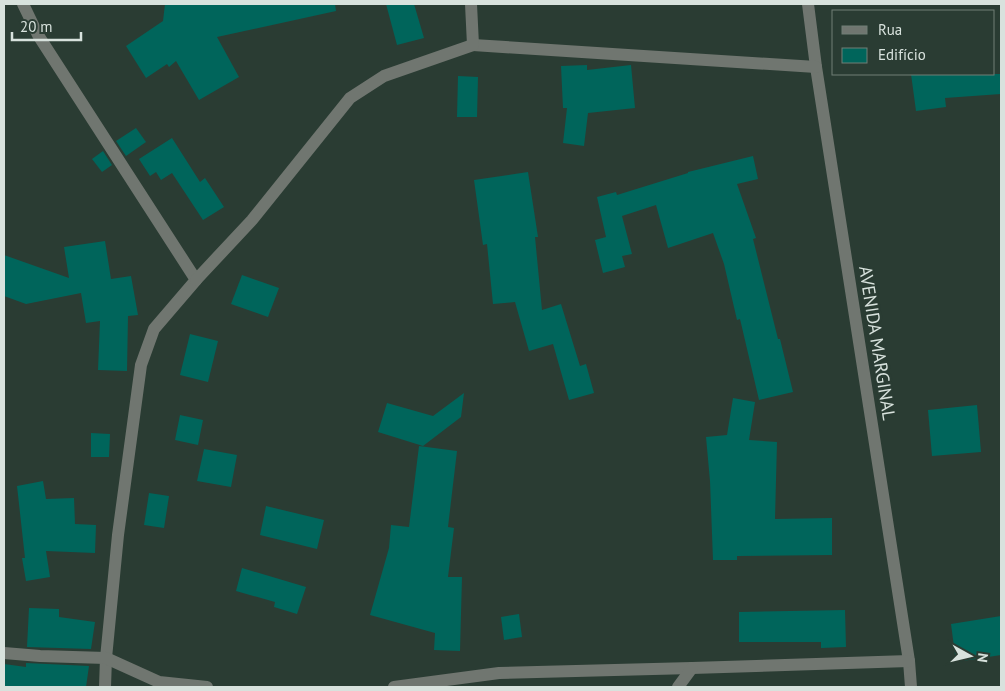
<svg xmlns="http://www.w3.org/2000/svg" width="1005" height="691" viewBox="0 0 1005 691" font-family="'PT Sans',sans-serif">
<rect width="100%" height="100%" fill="#2a3c33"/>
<g fill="#00655b">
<polygon points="165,4 335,4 336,11 217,37 239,77 199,100 176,61 169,67 167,64 146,78 126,46 163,21"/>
<polygon points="386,4 414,4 424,38 397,45"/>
<polygon points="587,65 587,70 631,65 635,108 588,113 584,146 563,143 567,108 563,108 561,66"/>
<polygon points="911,74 1001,74 1001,94 945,98 946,107 916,111"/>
<polygon points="458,76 478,77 477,117 457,117"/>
<polygon points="136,128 146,142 126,156 116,141"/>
<polygon points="172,138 200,182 205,178 224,207 203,220 172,173 161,180 156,172 150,176 139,159"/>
<polygon points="103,151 112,165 102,172 92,159"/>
<polygon points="753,156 758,179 737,184 756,238 753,239 778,339 780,339 793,392 759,400 740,319 737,320 724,264 713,233 668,248 656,205 622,216 632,254 622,256 625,267 603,273 595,240 606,237 597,197 616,192 617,195 688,173 688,172"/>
<polygon points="528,172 538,237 535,237 542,310 561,304 580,366 586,364 594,393 569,400 553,344 529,351 515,302 493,304 487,244 483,245 474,180"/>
<polygon points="105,241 111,279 131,276 138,315 128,316 127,371 98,370 100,321 86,323 81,293 26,304 4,296 4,255 69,278 64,247"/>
<polygon points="242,275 279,288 268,317 231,304"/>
<polygon points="190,334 218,341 208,382 180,375"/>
<polygon points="464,393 461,417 423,446 378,432 387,403 433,416"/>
<polygon points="733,398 755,402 749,440 777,442 775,519 832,518 832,555 737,556 737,560 713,560 710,481 706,437 727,435"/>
<polygon points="977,405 981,452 932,456 928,410"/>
<polygon points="180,415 203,420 198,445 175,440"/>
<polygon points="91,433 110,434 109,457 91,457"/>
<polygon points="419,446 457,451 448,527 454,528 448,577 462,577 460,651 434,650 435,633 370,615 389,548 391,525 409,527"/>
<polygon points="204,449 237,455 231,487 197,481"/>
<polygon points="43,481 46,499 74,498 75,524 96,525 95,553 46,551 50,577 26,581 22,558 25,558 17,486"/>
<polygon points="149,493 169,496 164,528 144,525"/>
<polygon points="266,506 324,520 317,549 260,535"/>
<polygon points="242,568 306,587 297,614 274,607 275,602 236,591"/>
<polygon points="29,608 59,609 59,617 95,622 91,649 27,647"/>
<polygon points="845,610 846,647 821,648 821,642 739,642 739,612"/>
<polygon points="519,614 522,637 504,640 501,617"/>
<polygon points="1001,616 1001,655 956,662 951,624"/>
<polygon points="26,663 89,666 86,687 4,687 4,664 26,667"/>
</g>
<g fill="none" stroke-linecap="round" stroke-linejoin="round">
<g stroke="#707670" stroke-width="12">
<polyline points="23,4 38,35 196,280 154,329 141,365 118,535 106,658 105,687"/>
<polyline points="808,4 816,67 909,661 911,687"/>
<polyline points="473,45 816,67"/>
<polyline points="196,280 252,220 350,98 384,76 473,45 471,4"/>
<polyline points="4,653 40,656 106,658 159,682 207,687"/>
<polyline points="394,687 499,673 692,668 909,661"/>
<polyline points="678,687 692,668"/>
</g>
</g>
<g text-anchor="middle" stroke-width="5" stroke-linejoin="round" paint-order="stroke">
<g font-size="18" fill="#d8e2dd" stroke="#2a3c33">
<text transform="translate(877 343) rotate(81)" y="6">AVENIDA MARGINAL</text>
</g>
</g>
<rect width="1005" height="691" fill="none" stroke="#d8e2dd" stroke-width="10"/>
<rect x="832" y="10" width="162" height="65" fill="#2a3c33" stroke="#707e77"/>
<rect x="842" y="26" width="25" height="8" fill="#707670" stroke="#707e77"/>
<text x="878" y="35" font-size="15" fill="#d8e2dd">Rua</text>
<rect x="842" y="48" width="25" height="15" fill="#00655b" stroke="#707e77"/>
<text x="878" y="60" font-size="15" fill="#d8e2dd">Edifício</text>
<g transform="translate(970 656) rotate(98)" stroke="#2a3c33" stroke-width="4" paint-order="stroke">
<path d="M0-4L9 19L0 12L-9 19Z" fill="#d8e2dd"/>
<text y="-8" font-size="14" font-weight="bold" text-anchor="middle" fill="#d8e2dd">N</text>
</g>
<path d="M12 32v8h69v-8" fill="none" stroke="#d8e2dd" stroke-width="2.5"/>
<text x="20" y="32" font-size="15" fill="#d8e2dd" stroke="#2a3c33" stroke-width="4" paint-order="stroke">20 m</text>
</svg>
